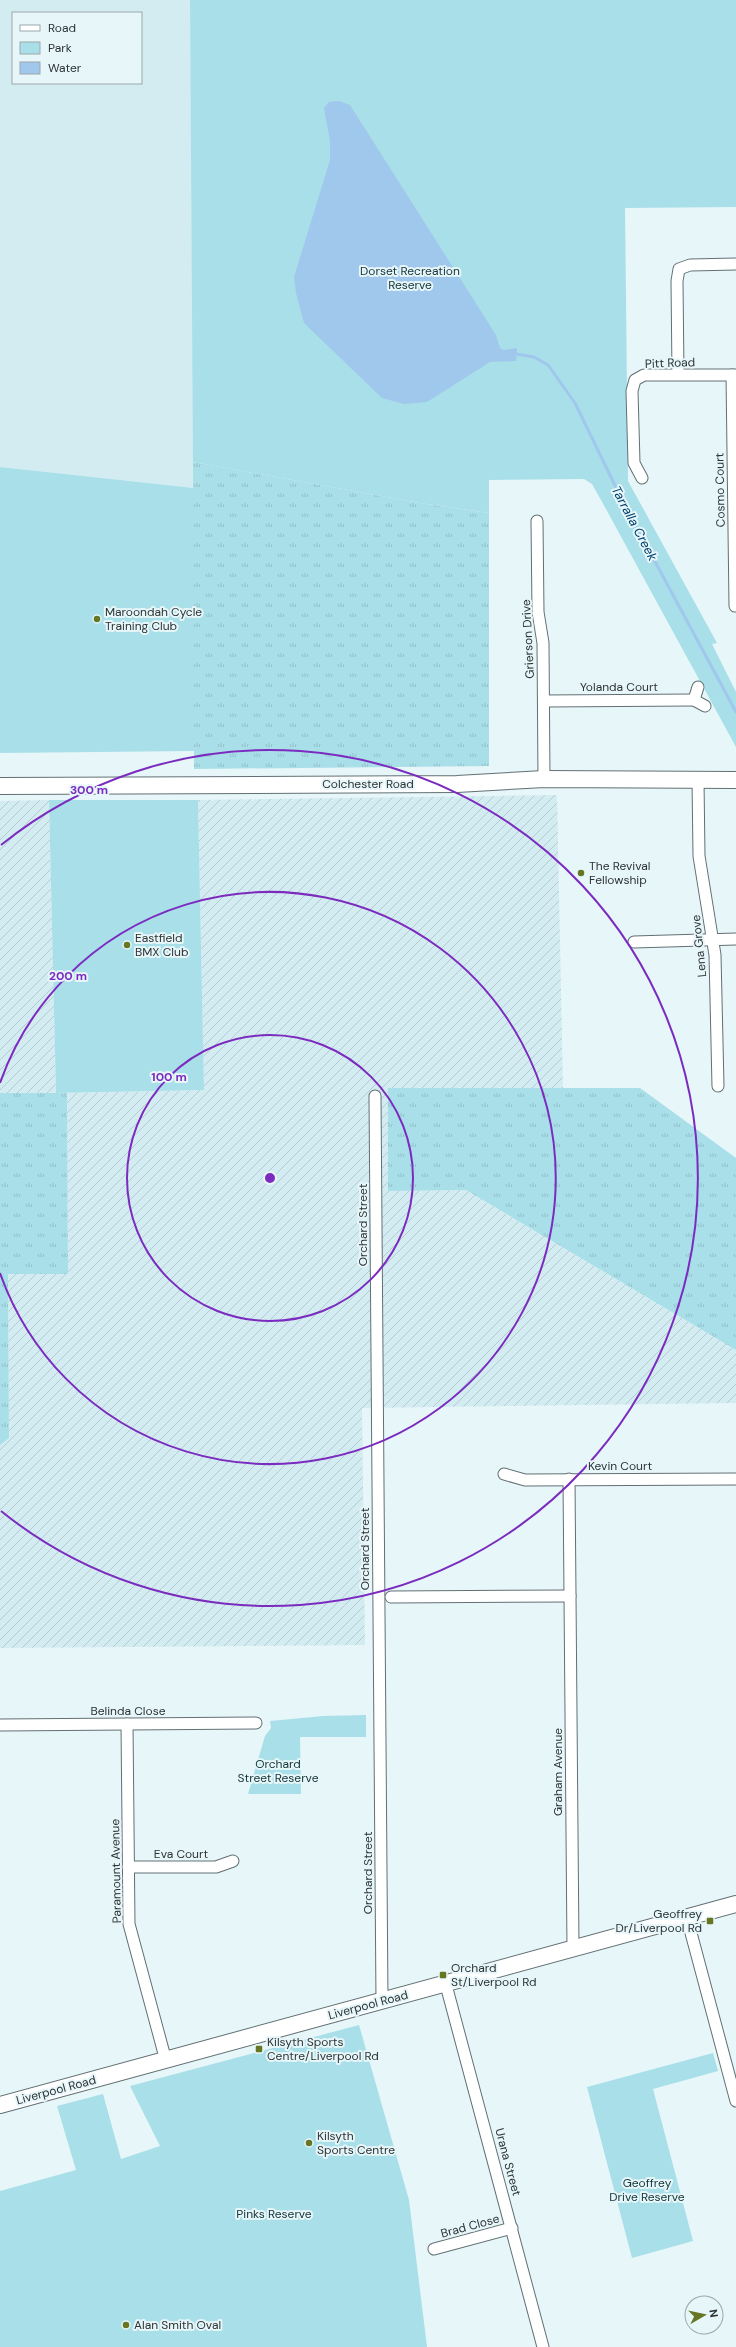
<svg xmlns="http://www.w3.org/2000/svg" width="736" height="2347" viewBox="0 0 736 2347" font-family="'DM Sans',sans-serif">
<defs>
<pattern id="industrial-furrows" width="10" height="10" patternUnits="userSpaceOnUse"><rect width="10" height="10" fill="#d3ecf1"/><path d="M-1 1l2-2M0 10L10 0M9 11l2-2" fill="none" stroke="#b5cbcf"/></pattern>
<pattern id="grass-tufts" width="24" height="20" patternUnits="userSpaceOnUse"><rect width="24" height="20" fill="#a9dfe9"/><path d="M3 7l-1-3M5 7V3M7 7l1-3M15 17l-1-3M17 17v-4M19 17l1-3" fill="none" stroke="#92c0c8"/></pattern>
</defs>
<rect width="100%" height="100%" fill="#e6f6f9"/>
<path fill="#d3ecf1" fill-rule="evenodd" d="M0,0H190L194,488L0,467ZM13,13H141V83H13Z"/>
<g fill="url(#industrial-furrows)">
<polygon points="557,795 563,1089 388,1088 388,1191 466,1190 736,1350 736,1403 362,1408 365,1645 0,1648 0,1445 9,1438 8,1274 68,1274 67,1093 204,1090 198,800"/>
<polygon points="49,800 56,1093 0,1093 0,801"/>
</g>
<g fill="url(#grass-tufts)">
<polygon points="193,462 420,503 489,513 489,766 194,769"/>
<polygon points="388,1088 640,1088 736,1158 736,1350 466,1190 388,1191"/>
<polygon points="0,1093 67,1093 68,1274 8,1274 9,1438 0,1445"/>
</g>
<g fill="#a9dfe9">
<polygon points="190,0 736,0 736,207 625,208 628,481 717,643 712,644 736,692 736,747 601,500 592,484 584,479 489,480 489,513 420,503 193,462"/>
<polygon points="0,467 194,488 194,751 0,753"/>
<polygon points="49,800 198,800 204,1090 56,1093"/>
<polygon points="366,1715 366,1737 300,1737 301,1794 248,1794 265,1736 271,1728 270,1721 323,1716"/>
<polygon points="359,2025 409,2200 427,2347 0,2347 0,2191 76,2170 57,2106 103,2094 121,2159 160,2146 130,2086"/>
<polygon points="713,2053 718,2071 653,2089 693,2241 632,2258 587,2087"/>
</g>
<polygon fill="#a0c7ec" points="339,101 350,105 496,335 500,348 504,350 517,348 516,361 490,362 427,402 404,404 382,398 304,323 296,293 294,277 330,160 330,141 324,108 329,102"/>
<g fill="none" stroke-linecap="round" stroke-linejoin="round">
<polyline stroke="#a0c7ec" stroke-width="3" points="516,354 534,357 548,365 575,403 624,504 736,712"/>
<g stroke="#627073" stroke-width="13">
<g id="street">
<polyline points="678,374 677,281 679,269 690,265 736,264"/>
<polyline points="732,375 735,606"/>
<polyline points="642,478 634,463 632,391 635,380 644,375 736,375"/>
<polyline points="537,521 538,612 543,643 544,779"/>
<polyline points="698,687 694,700 705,706"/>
<polyline points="544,701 694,700"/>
<polyline points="698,780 699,856 715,955 718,1086"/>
<polyline points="634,942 736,939"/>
<polyline points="375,1096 382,2001"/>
<polyline points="504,1474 525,1480 736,1479"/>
<polyline points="569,1479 573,1949"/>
<polyline points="391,1597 570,1596"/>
<polyline points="127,1724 129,1924 166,2061"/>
<polyline points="0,1725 256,1723"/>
<polyline points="128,1867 216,1867 233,1861"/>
<polyline points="687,1918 736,2101"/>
<polyline points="446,1985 543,2347"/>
<polyline points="434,2249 512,2228"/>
</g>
</g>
<g stroke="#627073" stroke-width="18">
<g id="secondary">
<polyline points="0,786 457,784 544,779 736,780"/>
<polyline points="0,2105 736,1904"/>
</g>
</g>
<use href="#street" stroke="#fff" stroke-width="11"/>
<use href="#secondary" stroke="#fff" stroke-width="16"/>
</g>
<g fill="none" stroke="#7b2cbf" stroke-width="2">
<circle cx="270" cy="1178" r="143"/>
<path d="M0 1083A286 286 0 1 1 0 1273"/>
<path d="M1 845A428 428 0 1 1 1 1511"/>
</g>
<g fill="#667623" stroke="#e6f6f9" stroke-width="1.5">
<circle cx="97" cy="619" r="4"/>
<circle cx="581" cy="873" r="4"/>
<circle cx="127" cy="945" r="4"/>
<rect x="706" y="1917" width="8" height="8" rx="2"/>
<rect x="439" y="1971" width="8" height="8" rx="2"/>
<rect x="255" y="2045" width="8" height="8" rx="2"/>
<circle cx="309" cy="2143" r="4"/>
<circle cx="126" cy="2325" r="4"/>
</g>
<g text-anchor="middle" stroke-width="4" stroke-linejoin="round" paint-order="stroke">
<g font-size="12" fill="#133338" stroke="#e6f6f9">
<text x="410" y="275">Dorset Recreation<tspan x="410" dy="14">Reserve</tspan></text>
<text x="278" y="1768">Orchard<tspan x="278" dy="14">Street Reserve</tspan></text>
<text x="647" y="2187">Geoffrey<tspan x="647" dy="14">Drive Reserve</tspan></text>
<text x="274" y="2218">Pinks Reserve</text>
</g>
<g font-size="12" fill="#2d3335" stroke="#e6f6f9">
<text transform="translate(670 363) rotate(-2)" y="4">Pitt Road</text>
<text transform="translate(720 490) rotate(-91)" y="4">Cosmo Court</text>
<text transform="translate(528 639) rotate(-93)" y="4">Grierson Drive</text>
<text x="619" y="691">Yolanda Court</text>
<text x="368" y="788">Colchester Road</text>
<text transform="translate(699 946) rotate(-96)" y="4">Lena Grove</text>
<text transform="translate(363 1225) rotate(-90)" y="4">Orchard Street</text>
<text x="620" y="1470">Kevin Court</text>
<text transform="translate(365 1549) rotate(-90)" y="4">Orchard Street</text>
<text x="128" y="1715">Belinda Close</text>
<text transform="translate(558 1772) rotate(-90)" y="4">Graham Avenue</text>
<text x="181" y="1858">Eva Court</text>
<text transform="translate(116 1871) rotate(-91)" y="4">Paramount Avenue</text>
<text transform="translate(368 1873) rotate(-90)" y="4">Orchard Street</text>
<text transform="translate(368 2005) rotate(-15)" y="4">Liverpool Road</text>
<text transform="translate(56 2090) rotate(-15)" y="4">Liverpool Road</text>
<text transform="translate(508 2162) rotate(75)" y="4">Urana Street</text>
<text transform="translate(470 2226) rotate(-15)" y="4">Brad Close</text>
</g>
<g font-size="12" fill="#2d3335" stroke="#e6f6f9" text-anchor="start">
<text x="105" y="616">Maroondah Cycle<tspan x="105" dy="14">Training Club</tspan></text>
<text x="589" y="870">The Revival<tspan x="589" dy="14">Fellowship</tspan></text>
<text x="135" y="942">Eastfield<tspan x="135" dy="14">BMX Club</tspan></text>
<text x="702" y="1918" text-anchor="end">Geoffrey<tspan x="702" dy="14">Dr/Liverpool Rd</tspan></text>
<text x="451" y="1972">Orchard<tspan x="451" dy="14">St/Liverpool Rd</tspan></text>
<text x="267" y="2046">Kilsyth Sports<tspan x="267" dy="14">Centre/Liverpool Rd</tspan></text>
<text x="317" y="2140">Kilsyth<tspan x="317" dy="14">Sports Centre</tspan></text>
<text x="134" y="2329">Alan Smith Oval</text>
</g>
<g font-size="13" font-style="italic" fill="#00416e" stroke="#e6f6f9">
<text transform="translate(635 523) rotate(62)" y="5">Tarralla Creek</text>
</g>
</g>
<circle cx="270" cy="1178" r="6" fill="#7b2cbf" stroke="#e6f6f9" stroke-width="2"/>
<g font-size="12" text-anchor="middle" font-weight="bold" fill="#7b2cbf" stroke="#e6f6f9" stroke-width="4" stroke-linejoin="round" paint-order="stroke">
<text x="89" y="794">300 m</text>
<text x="68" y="980">200 m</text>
<text x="169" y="1081">100 m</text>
</g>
<rect x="12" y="12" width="130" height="72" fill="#e6f6f9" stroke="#9ca8ab"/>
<rect x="20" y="25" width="20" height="6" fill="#ffffff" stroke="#9ca8ab"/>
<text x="48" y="32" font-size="12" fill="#2d3335">Road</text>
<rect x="20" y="42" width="20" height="12" fill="#a9dfe9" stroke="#9ca8ab"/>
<text x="48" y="52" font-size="12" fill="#2d3335">Park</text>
<rect x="20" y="62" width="20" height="12" fill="#a0c7ec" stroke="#9ca8ab"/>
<text x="48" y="72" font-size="12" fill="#2d3335">Water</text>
<g transform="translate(704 2315) rotate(81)"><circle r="19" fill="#e6f6f9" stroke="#9ca8ab"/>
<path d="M0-3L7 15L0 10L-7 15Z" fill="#667623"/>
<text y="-6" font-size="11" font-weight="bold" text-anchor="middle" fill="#2d3335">N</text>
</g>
</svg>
